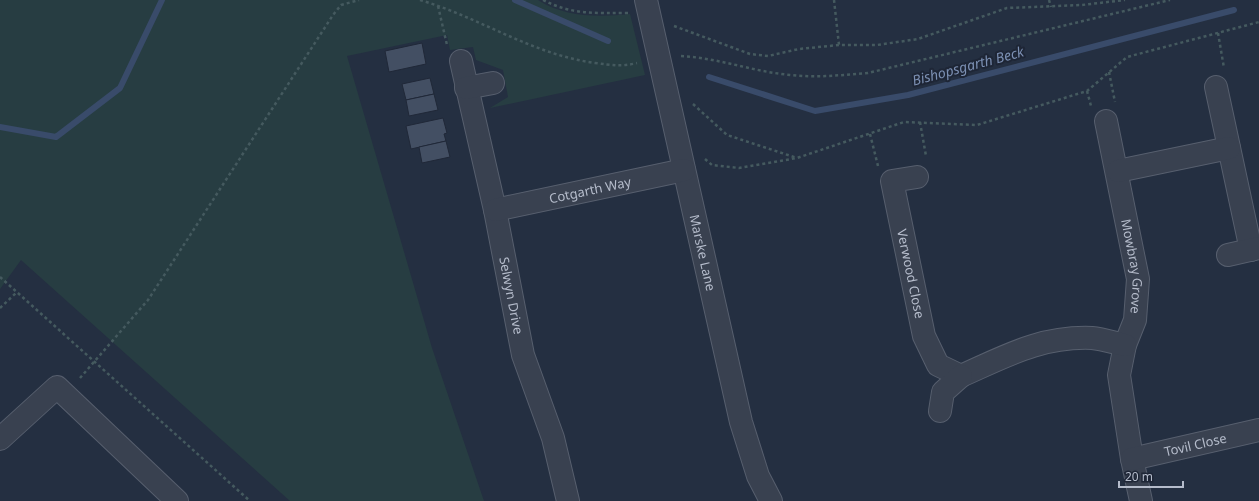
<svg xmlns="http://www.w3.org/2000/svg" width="1259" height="501" viewBox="0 0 1259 501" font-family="'Noto Sans',sans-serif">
<rect width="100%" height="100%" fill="#242f41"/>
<path fill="#273d42" d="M0,0H538C566,18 599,17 630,14L645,75L490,108L508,97L503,70L476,60L473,47L450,50L447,35L347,56L432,348L484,501H290L21,260L0,289Z"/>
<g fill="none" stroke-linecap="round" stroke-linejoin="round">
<g stroke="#394b6a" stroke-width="6">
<polyline points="515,0 608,41"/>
<polyline points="709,77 815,111 908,95 1234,10"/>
<polyline points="0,127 56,137 120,88 162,0"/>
</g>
</g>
<g fill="#434f63" stroke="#202838">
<polygon points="422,43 426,64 389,72 385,51"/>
<polygon points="430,78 434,94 406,100 402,84"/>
<polygon points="434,94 438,110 409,116 406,100"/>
<polygon points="443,118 447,133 444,134 446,141 411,149 406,126"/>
<polygon points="446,141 450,157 422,163 419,147"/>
</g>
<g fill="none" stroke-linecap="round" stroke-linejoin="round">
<g stroke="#575f6e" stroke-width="24">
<g id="minor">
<path id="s1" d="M646,0L741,422L758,476L771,501"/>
<path id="s2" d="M461,61L495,210L523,355L553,438L568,501"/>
<polyline points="1216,87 1251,250"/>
<polyline points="466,88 493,83"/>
<path id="s3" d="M1106,121L1138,279L1135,320L1125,345L1119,375L1132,459L1141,501"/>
<polyline points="1118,171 1229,148"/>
<path id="s4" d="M917,177L892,181L924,336L938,365L961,376C1006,356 1041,336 1092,338C1103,339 1115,343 1125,345"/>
<path id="s5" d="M495,210L684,170"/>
<polyline points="1228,255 1259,248"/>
<polyline points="940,411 943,392 961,376"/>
<polyline points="0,439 57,387 177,501"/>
<path id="s6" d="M1132,459L1259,430"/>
</g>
</g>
<g stroke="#455a5f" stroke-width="2.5" stroke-dasharray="3 3" stroke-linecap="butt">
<path d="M420,0C481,18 531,54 595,63C612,65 621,67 637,63"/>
<path d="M543,0C572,15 596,13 628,13"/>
<polyline points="834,0 839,45"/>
<polyline points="1049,0 1051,7"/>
<polyline points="438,6 447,45"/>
<polyline points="674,26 750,54 768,56 799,49 839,45 877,45 918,39 1007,8 1082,5 1125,0"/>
<polyline points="1218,33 1224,68"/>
<path d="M681,56C719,58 754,72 791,75C817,78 842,75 868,73L1170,0"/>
<polyline points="1109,72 1115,102"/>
<polyline points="1087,91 1091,106"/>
<polyline points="693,104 727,135 797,158"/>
<polyline points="920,122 926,156"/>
<polyline points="870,134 878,166"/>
<polyline points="705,159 712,165 739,168 797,158 904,122 977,125 1087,91 1127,57 1259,22"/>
<polyline points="0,277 250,501"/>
<polyline points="0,308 16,293"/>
<polyline points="80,378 148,300 333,15 341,5 359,0"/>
</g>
<use href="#minor" stroke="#394150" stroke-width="22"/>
</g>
<g text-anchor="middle" stroke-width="4" stroke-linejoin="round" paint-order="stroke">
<g font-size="13" fill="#b5bccb" stroke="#1e2636">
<text dy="5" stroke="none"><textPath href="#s5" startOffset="97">Cotgarth Way</textPath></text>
<text dy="5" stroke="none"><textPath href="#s1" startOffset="259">Marske Lane</textPath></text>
<text dy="5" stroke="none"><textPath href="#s3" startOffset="148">Mowbray Grove</textPath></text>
<text dy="5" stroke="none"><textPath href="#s4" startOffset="120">Verwood Close</textPath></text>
<text dy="5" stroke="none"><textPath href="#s2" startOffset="240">Selwyn Drive</textPath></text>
<text dy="5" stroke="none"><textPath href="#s6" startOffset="65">Tovil Close</textPath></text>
</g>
<g font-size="14" font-style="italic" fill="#7c90b3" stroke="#1e2636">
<text transform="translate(968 66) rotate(-15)" y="5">Bishopsgarth Beck</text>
</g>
</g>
<path d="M1119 481v6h64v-6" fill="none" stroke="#b5bccb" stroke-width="2"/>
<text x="1125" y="481" font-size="12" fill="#b5bccb" stroke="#1e2636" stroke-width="3" paint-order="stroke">20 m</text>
</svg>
